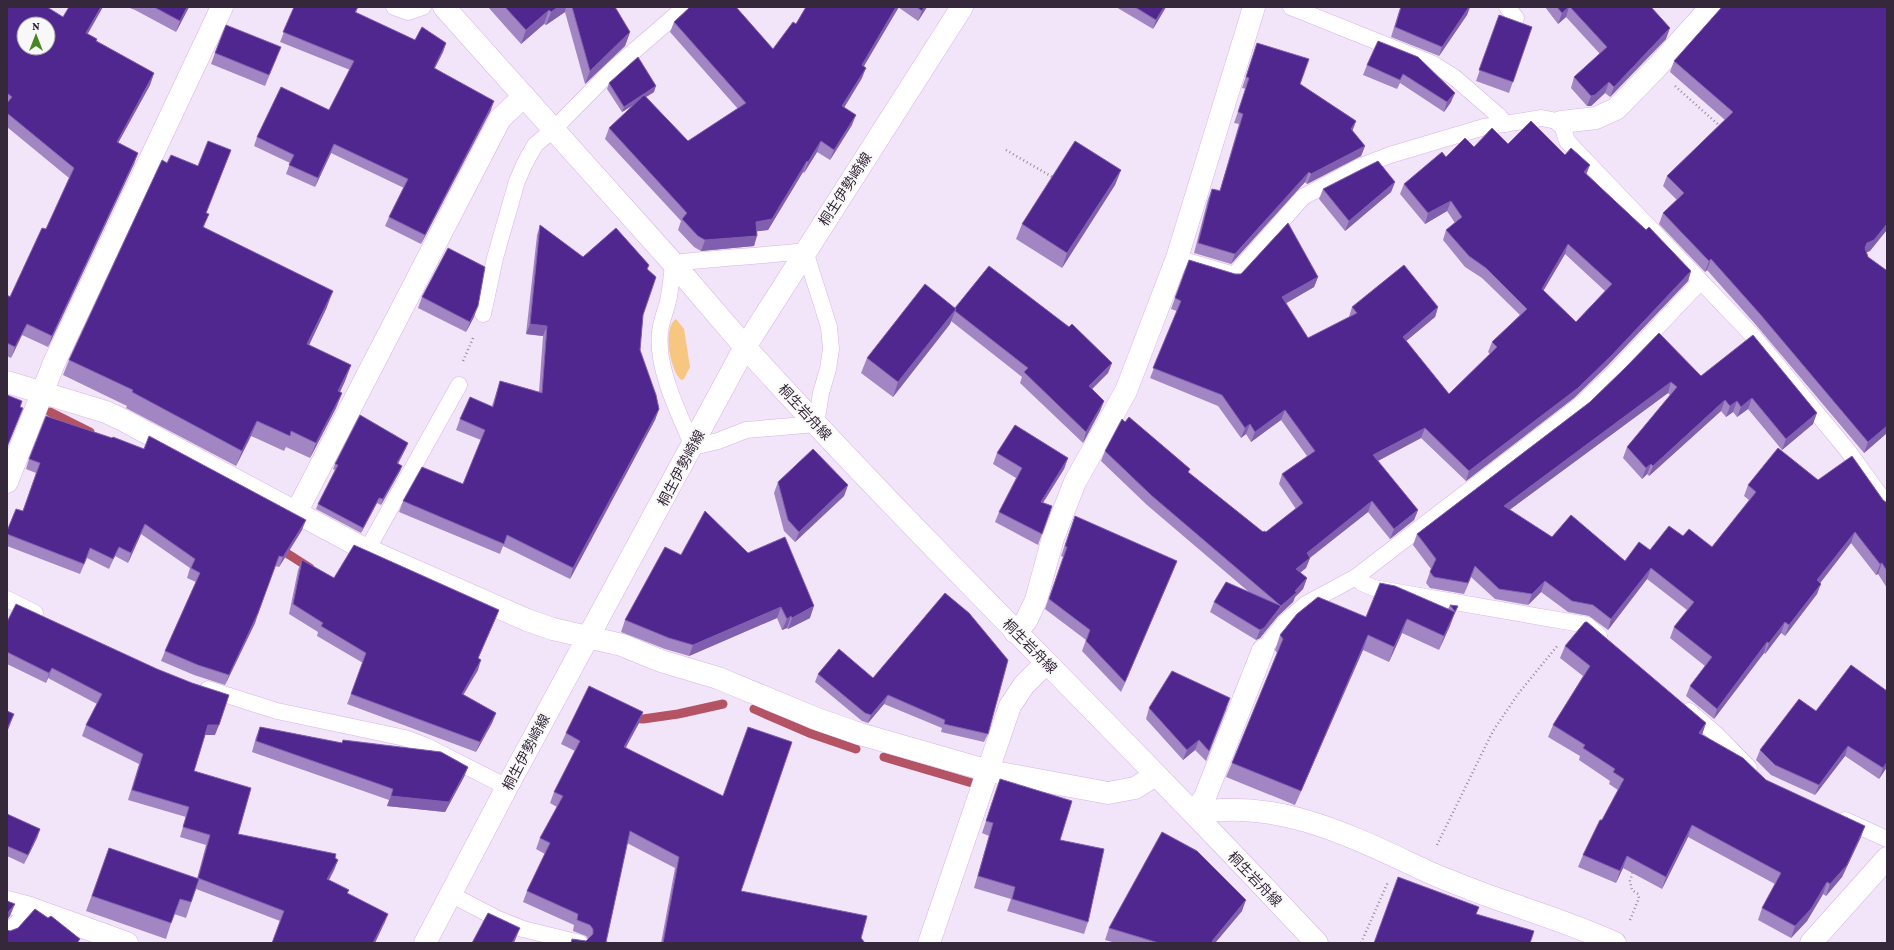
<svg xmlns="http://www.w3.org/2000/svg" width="1894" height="950" viewBox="0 0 1894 950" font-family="'Crimson Pro','Noto Sans JP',serif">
<rect width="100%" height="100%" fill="#f3e5f9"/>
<path fill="#f7c781" d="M676,319L684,329L690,367L684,379L681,380C670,370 662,328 676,319Z"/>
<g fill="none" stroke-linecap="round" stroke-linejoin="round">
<g stroke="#b35363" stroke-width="9">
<polyline points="50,412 90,432"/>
<polyline points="277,547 310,568"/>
<polyline points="754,709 809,733 856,749"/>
<polyline points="628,718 643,719 678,714 723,704"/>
<polyline points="884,757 972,783"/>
</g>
<g stroke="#d6b3e5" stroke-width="17">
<g id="lane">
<polyline points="394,7 408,12 423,7"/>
<polyline points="1291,7 1433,64 1454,77 1499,116 1505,124"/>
<polyline points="1507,7 1516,18"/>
<path d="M805,251L829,327L831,349L828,369L821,393L816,424L746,430L718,441L693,447C679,413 656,369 660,332C661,320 667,309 669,296C671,285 672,274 673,263C717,258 761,256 805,251Z"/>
<polyline points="1177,258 1234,275 1303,197 1359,167 1390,155 1484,127 1542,118 1561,122 1567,141 1754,337 1848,451 1887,505"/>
<polyline points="483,314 495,258 517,181 526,161 535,145 554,129 612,70 685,7"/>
<polyline points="367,550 459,385"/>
<polyline points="1356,577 1362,583 1374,588 1587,625 1599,636"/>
<polyline points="7,599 35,613"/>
<polyline points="1263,650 1285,622 1306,604 1356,577 1580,405 1615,372 1700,282"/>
<polyline points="208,689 277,711 405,738 426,746 507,787"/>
<polyline points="1689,711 1716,734 1749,768"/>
<polyline points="1845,820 1887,839"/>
<polyline points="450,894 498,919 523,929 580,943"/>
<polyline points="7,934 30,908"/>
</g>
</g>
<g stroke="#d6b3e5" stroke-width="23">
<g id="street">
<polyline points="1561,122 1596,118 1616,109 1656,68 1711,7"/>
<polyline points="7,382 106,412 121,419 359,546 527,620 553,629 622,645 661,661 718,678 817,719 860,734 989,771 1108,793 1135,788 1156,775"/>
<polyline points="7,482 54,363 222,7"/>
<polyline points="296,513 500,119 524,96"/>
<polyline points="1015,632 1026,621 1036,600 1053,538 1075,482 1126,391 1177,258 1254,7"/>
<path d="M1194,813C1277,798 1349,835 1422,869C1438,877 1456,883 1473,890C1520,908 1569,922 1615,943"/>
<polyline points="1194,813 1205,797 1263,650"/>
<polyline points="7,902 30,908 127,943"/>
<polyline points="929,943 1010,706 1024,685 1046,663"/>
</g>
</g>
<g stroke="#d6b3e5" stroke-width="23">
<g id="secondary">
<polyline points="444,7 673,263 745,347"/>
<polyline points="1811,943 1887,858"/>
</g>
</g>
<g stroke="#d6b3e5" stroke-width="23">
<g id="primary">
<path d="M745,347C890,507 1044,658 1194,814C1235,856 1276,900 1317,943"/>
<polyline points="425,943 507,787 745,347 962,7"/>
</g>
</g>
<g stroke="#988a9d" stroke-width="2.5" stroke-dasharray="1 3" stroke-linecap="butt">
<polyline points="1675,86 1721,127"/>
<polyline points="1006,150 1054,178"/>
<polyline points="463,361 474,336"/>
<polyline points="1437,845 1493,731 1518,694 1558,645"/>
<polyline points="1630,920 1639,898 1638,894 1632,890 1630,881 1633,871"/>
<polyline points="1361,943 1388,882"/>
</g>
<use href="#lane" stroke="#fff" stroke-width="16"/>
<use href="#street" stroke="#fff" stroke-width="22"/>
<use href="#secondary" stroke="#fff" stroke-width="22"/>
<use href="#primary" stroke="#fff" stroke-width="22"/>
</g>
<g fill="#a286c4" fill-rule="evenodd">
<polygon points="7,7 88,34 97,41 154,73 150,85 118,143 138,153 134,164 48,347 22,335 11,358 7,356 7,295 10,297 46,229 69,178 7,127"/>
<polygon points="127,7 189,7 176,32 135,10"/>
<polygon points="294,7 358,7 356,13 415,40 446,43 443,52 435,68 491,110 421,244 385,226 389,217 404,188 331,153 315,187 286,174 290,163 254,146 257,137 329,110 350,70 280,42"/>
<polygon points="488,7 615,7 630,32 625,46 585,84 565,12 546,25 544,24 521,44"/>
<polygon points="806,7 927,7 918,21 898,7 864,66 862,78 844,108 852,125 830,160 817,152 804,173 803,172 768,230 757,231 754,246 701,251 694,247 678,230 681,221 605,139 609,128 637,103 622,112 607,89 609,83 654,92 646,97 688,141 738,109 670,32 674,22 773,49 796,24"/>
<polygon points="1116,7 1166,7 1153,29"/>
<polygon points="1398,7 1470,7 1467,15 1439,56 1391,37 1400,8"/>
<polygon points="1545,7 1651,7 1666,39 1610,97 1605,93 1591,106 1587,106 1571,88 1574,77 1600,54 1566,17 1558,24"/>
<polygon points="1722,7 1870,251 1866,252 1868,257 1886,270 1887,270 1887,433 1864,453 1756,325 1707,270 1705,272 1659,224 1663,213 1677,200 1663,186 1667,176 1725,120 1670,72 1674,61"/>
<polygon points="1499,15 1532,27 1509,93 1476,81"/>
<polygon points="1378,41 1451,102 1444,112 1400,83 1397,89 1363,75 1367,65"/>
<polygon points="1257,43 1300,84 1356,121 1352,131 1365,146 1361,156 1307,184 1305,182 1231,264 1194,253 1208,199 1212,189 1220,190 1239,124 1234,123 1246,89 1242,88"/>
<polygon points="215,53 277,57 265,86 211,64"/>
<path d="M1508,144L1565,155L1691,271L1688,281L1608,365L1574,398L1466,481L1421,438L1378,461L1418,510L1414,520L1390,539L1368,512L1310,558L1306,568L1300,573L1307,578L1303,589L1295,597L1293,602L1278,616L1260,638L1256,640L1210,612L1214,602L1249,592L1147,505L1101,461L1105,451L1125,422L1263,532H1266L1296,509L1279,484L1282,474L1307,456L1281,420L1251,442L1246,434L1241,438L1218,406L1150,378L1177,311L1171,309L1175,298L1235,274L1318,277L1314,287L1286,303L1308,338L1349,317L1352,307H1438L1435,317L1406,341L1449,394L1490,354L1488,352L1492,342L1520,315L1482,278L1465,267L1443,240L1446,230L1455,223L1447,211L1425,224L1400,194L1404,184L1446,157L1474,147ZM1565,254L1605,291L1576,322L1543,291Z"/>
<polygon points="231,150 206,213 204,228 327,307 309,345 351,365 345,381 340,392 342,393 336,408 310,458 286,447 284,451 251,436 236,466 126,408 127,406 63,375 69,360 167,163 198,166"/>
<polygon points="1121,170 1115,185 1062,268 1016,239 1022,224"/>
<polygon points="1395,182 1391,192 1345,231 1319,199 1323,189"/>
<polygon points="540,225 583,257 647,269 640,350 659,409 655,420 570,579 503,546 500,554 399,512 403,501 463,484 481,440 456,430 460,419 492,406 500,381 539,392 543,336 526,334 537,235"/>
<polygon points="422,297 474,317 466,332 418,308"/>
<polygon points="955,308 1112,363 1108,373 1092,389 1104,401 1100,411 1083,443 1020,383 1022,377 951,321 950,324 893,397 861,373 867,358"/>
<polygon points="1625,368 1701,376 1813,424 1782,450 1748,409 1737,417 1733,412 1726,417 1721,411 1649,476 1647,474 1642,479 1623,458 1627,447 1670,395 1668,393 1509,510 1552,537 1625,561 1683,536 1712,547 1749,500 1744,496 1748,485 1818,480 1883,500 1887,503 1887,588 1878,574 1876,575 1851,543 1820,583 1817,594 1785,636 1781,633 1765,654 1764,653 1714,719 1686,696 1690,686 1705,666 1670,638 1674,627 1687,610 1647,579 1608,630 1589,616 1568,612 1541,592 1528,605 1495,599 1471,577 1464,594 1430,588 1426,583 1431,569 1413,545 1417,534 1590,402"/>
<polygon points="408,443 406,448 398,464 402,466 400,471 381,505 377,503 361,533 316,509 318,504 335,470 333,469 335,464"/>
<polygon points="997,453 1068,458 1064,469 1043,503 1052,506 1038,545 995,522 999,512 1016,478 993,464"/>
<polygon points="29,459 302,530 279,567 275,566 255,623 225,685 194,675 161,661 165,651 196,582 187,578 190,568 141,534 128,563 115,556 109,569 87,558 80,574 7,546 7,531 23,511 36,473 26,469"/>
<polygon points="778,482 848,485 844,496 795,542 784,531 774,493"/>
<polygon points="1071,527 1177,561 1173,571 1121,692 1082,651 1086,640 1045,609 1063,557 1061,556"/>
<polygon points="665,547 810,618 788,629 787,628 782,630 777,618 689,656 665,649 621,632 625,620"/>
<polygon points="302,560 334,578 499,610 495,620 478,658 478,670 463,694 496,713 492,723 476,752 347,704 363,663 317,636 318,632 289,614 298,570"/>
<polygon points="1450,605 1458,606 1439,650 1402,633 1389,662 1363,650 1295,805 1226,777 1232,763 1277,653 1275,650 1280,635 1366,617 1448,609"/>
<polygon points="7,622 215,735 205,735 194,771 238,834 335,858 338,860 334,870 329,880 349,890 347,894 388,914 384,924 274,938 280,921 196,889 186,918 174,914 166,939 86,911 109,848 197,879 206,845 180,837 186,817 128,800 139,764 82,736 86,725 97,704 48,678 46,683 7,664"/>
<polygon points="1565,646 1702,735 1766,780 1861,837 1842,877 1826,896 1823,894 1807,921 1791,938 1758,920 1762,908 1775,884 1688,837 1662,889 1623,868 1616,883 1578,867 1583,855 1602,820 1618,790 1609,784 1610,781 1579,760 1580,756 1548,737 1553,725 1583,676 1560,658"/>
<polygon points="818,674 873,678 988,734 984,742 941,732 942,728 884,704 868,723 862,721 815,682"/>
<polygon points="1887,691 1887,767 1879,779 1845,756 1815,795 1771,775 1756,760 1760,750 1816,711"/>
<polygon points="1149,708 1227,708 1206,761 1195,750 1183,760 1146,719"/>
<polygon points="639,723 626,747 741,891 861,938 865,943 661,943 675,868 627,843 606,942 612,943 571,943 572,939 586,941 588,939 586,936 573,931 574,925 523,902 527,891 545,854 536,849 540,838 557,807 550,803 554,792 575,751 561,744 566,733"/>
<polygon points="260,727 342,743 343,740 468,767 464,777 445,812 387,806 389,800 252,752 256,737"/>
<polygon points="1000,779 1060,840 1088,922 1084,934 1007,911 1011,899 974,888 989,836 982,833"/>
<polygon points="7,814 40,829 37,838 24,864 7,856"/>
<polygon points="1242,911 1215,943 1116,943 1105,940 1109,928"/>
</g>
<g fill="#815faf">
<polygon points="101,7 103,7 82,44 86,33"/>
<polygon points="187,7 189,7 176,32 180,21"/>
<polygon points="558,7 566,7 565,12 546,25 551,12"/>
<polygon points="896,7 899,7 858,76 862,65"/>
<polygon points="924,7 927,7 918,21 922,11"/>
<polygon points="1164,7 1166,7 1153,29 1156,20"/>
<polygon points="1469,7 1470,7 1467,15 1439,56 1442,47"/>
<polygon points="1569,7 1566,17 1558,24 1562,13"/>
<polygon points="549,10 544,24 521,44 526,30"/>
<polygon points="1670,28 1666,39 1610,97 1614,87"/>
<polygon points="630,32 625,46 585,84 590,71"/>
<polygon points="446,43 443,52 430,77 434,68"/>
<polygon points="866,68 862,78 838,117 842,106"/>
<polygon points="154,73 150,85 112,154 117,142"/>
<polygon points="1609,82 1605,93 1591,106 1587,106 1591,96"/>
<polygon points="656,86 654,92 622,112 624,107"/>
<polygon points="1455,93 1451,102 1444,112 1447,102"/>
<polygon points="494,101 491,110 421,244 425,235"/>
<polygon points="856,115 852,125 830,160 834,150"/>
<polygon points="1356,121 1352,132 1351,129"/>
<polygon points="821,141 817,152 804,173 808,162"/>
<polygon points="334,144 331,153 315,187 318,178"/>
<polygon points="1365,146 1361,156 1307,184 1311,174"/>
<polygon points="138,153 134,164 48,347 52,336"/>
<polygon points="807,161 803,172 768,230 752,232 756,222"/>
<polygon points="1590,165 1586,175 1584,172"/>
<polygon points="1121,170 1115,185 1062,268 1067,253"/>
<polygon points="1309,172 1305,182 1231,264 1235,254"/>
<polygon points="1395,182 1391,192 1345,231 1349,221"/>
<polygon points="1451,201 1447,211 1425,224 1428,213"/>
<polygon points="1887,224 1887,230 1870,251 1863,254 1867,243"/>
<polygon points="757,236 754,246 701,251 705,240"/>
<polygon points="1568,244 1565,254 1538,300 1542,289"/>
<polygon points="1711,259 1707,270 1705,272 1709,261"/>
<polygon points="1691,271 1688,281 1608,365 1574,398 1466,481 1469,471"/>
<polygon points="1318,277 1314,287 1278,308 1282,297"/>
<polygon points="333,291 327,307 302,360 307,344"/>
<polygon points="478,306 474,317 466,332 470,322"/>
<polygon points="1438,307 1435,317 1399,347 1403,337"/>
<polygon points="956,309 950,324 893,397 898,382"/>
<polygon points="27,324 22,335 11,358 15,347"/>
<polygon points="530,324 547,326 543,336 526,334"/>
<polygon points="1112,363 1108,373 1085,396 1089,386"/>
<polygon points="351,365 345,381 333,407 338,391"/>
<polygon points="1671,382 1668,393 1500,517 1504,506"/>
<polygon points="342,393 336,408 310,458 316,443"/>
<polygon points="1752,398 1748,409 1737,417 1741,407"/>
<polygon points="1725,400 1721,411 1649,476 1653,466"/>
<polygon points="1104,401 1100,411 1083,443 1086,432"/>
<polygon points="1737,401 1733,412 1726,417 1730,406"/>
<polygon points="659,409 655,420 570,579 573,568"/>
<polygon points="1285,410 1281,420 1251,442 1255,432"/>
<polygon points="1817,413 1813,424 1782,450 1786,439"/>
<polygon points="257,421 251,436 236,466 242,451"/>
<polygon points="1250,424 1246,434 1241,438 1245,428"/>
<polygon points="1887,426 1887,433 1864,453 1868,442"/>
<polygon points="1425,428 1421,438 1370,465 1373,455"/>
<polygon points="408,443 406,448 395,469 397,463"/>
<polygon points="1068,458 1064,469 1037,512 1041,502"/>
<polygon points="1651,464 1647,474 1642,479 1646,468"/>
<polygon points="402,466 400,471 381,505 383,499"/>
<polygon points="848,485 844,496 795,542 799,532"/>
<polygon points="379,498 377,503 361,533 363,528"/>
<polygon points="1372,501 1368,512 1303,563 1307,553"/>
<polygon points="1418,510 1414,520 1390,539 1394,529"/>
<polygon points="306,520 302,530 279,567 283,557"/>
<polygon points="145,524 141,534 128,563 131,553"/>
<polygon points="1855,532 1851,543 1814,591 1817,580"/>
<polygon points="1310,558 1306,568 1292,579 1296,569"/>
<polygon points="1177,561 1173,571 1121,692 1125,682"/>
<polygon points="1882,563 1878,574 1876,575 1880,564"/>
<polygon points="1475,566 1471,577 1464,594 1468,583"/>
<polygon points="1651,568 1647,579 1608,630 1611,619"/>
<polygon points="1307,578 1303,589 1295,597 1293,602 1278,616 1260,638 1256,640 1260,630"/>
<polygon points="1545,581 1541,592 1528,605 1532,594"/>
<polygon points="1821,584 1817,594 1785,636 1789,625"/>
<polygon points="814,606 810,618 788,629 792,618"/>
<polygon points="781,607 777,618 689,656 693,645"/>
<polygon points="499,610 495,620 474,668 478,658"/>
<polygon points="1455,612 1450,626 1439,650 1444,636"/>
<polygon points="258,613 255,623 225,685 229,675"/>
<polygon points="791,616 787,628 782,630 787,619"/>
<polygon points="1407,619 1402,633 1389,662 1394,647"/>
<polygon points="1785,622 1781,633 1765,654 1769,643"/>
<polygon points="1368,635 1363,650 1295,805 1301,791"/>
<polygon points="1767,642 1764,653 1714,719 1717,709"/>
<polygon points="481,660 478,670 458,704 462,694"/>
<polygon points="52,668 46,683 49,673"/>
<polygon points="888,695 884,704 868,723 871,715"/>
<polygon points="643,712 639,723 620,758 624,747"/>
<polygon points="496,713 492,723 476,752 480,742"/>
<polygon points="14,714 10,725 7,732 7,729"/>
<polygon points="1706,723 1702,735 1699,733"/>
<polygon points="208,725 219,725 215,735 205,735"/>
<polygon points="1199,740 1195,750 1183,760 1187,750"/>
<polygon points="1848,746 1845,756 1815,795 1819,785"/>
<polygon points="1887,762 1887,767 1879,779 1883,768"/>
<polygon points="468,767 464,777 445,812 387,806 391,796"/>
<polygon points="1692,825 1688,837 1662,889 1666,877"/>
<polygon points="1865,826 1861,837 1842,877 1826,896 1830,884"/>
<polygon points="40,829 37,838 24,864 28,855"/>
<polygon points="1627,856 1623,868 1616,883 1620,871"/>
<polygon points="338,860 334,870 324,889 327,879"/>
<polygon points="1827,882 1823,894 1807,921 1791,938 1795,926"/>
<polygon points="1246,900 1242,911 1215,943 1212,943 1213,940"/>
<polygon points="15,904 10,916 7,920 7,914"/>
<polygon points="388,914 384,924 375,943 373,943"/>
<polygon points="520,928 514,943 512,943"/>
</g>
<g fill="#50268f" stroke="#815faf" fill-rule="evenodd">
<path d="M7,7H47L63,17L69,7H101L86,33L97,39L96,41L154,73L117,142L138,153L52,336L27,324L15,347L7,343V295L10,297L42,228L46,229L74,168L7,113V103L12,97L7,93ZM24,24H48V48H24Z"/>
<polygon points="154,7 187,7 180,21"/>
<polygon points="294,7 358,7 355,12 415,40 422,27 446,43 434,68 494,101 425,235 389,217 408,179 334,144 318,178 289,165 294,155 257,137 281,87 329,110 354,61 283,32"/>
<polygon points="505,7 558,7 551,12 549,10 526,30"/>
<polygon points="572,7 615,7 630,32 590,71"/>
<polygon points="690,7 736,7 773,49 793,22 796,24 806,7 896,7 862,65 866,68 842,106 856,115 834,150 821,141 808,162 807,161 772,219 756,222 757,236 705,240 698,236 682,219 687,213 609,128 644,95 688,141 746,103 674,22"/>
<polygon points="917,7 924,7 922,11"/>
<polygon points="1135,7 1164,7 1156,20"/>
<polygon points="1401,7 1469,7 1442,47 1395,27"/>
<polygon points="1557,7 1569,7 1562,13"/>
<polygon points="1570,7 1651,7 1670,28 1614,87 1609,82 1595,95 1591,96 1574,77 1607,47"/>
<polygon points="1722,7 1887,7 1887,224 1874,240 1867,243 1865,248 1868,257 1886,270 1887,270 1887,426 1868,442 1760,314 1711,259 1709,261 1663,213 1684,193 1667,176 1733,112 1674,61"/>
<polygon points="1499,15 1532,27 1513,82 1479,70"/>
<polygon points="226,25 281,47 269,75 215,53"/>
<polygon points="1378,41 1418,57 1455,93 1447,102 1403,74 1400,80 1367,65"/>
<polygon points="1257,43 1309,59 1300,84 1356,121 1351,129 1365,146 1311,174 1309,172 1235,254 1198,243 1212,189 1220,191 1243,114 1238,112 1249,78 1246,77"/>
<polygon points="638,57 656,86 624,107 609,83"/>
<path d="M1531,121L1565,155L1571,148L1590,165L1584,172L1646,230L1649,227L1691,271L1612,355L1578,388L1469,471L1425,428L1373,455L1418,510L1394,529L1372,501L1307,553L1310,558L1296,569L1307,578L1295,591L1297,592L1281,606L1264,628L1260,630L1214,602L1226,582L1281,606L1151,495L1105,451L1122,419L1125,422L1129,417L1190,469L1188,472L1263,532L1264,531L1266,532L1303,503L1282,474L1315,451L1285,410L1255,432L1250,424L1245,428L1222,395L1153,368L1181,301L1175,298L1189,260L1235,274H1241L1288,223L1318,277L1282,297L1308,338L1357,313L1352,307L1404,265L1438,307L1403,337L1449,394L1497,347L1492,342L1527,309L1486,268L1469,256L1446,230L1462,217L1451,201L1428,213L1404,184L1442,152L1446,157L1465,138L1474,147L1492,128L1508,144ZM1568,244L1612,284L1576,322L1542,289Z"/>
<polygon points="208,141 231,150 206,213 209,214 203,227 333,291 307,344 351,365 338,391 342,393 316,443 291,431 290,436 257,421 242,451 132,392 133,390 69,360 162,160 167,163 171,155 198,166"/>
<polygon points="1075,141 1121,170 1067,253 1022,224"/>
<polygon points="1378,161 1395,182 1349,221 1323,189"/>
<polygon points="540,225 583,257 616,228 649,265 647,269 656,277 643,315 640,350 656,395 659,409 573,568 507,535 504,544 403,501 422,467 463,484 485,430 460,419 470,397 493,407 500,381 542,393 547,326 530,324"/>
<polygon points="448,248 485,267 478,306 470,322 422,297"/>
<polygon points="989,266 1069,327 1072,324 1112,363 1089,386 1104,401 1086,432 1024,372 1028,368 955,311 956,309 955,308"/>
<polygon points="925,284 956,309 898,382 867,358"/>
<polygon points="1659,333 1701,376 1753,335 1817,413 1786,439 1752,398 1741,407 1737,401 1730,406 1725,400 1653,466 1651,464 1646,468 1627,447 1677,387 1671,382 1504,506 1552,537 1571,515 1625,561 1639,542 1650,550 1669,526 1683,536 1689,529 1712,547 1756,492 1748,485 1778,448 1818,480 1852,456 1883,500 1887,503 1887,571 1882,563 1880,564 1855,532 1817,580 1821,584 1789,625 1785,622 1769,643 1767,642 1717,709 1690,686 1712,657 1674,627 1694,602 1651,568 1611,619 1593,605 1572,601 1545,581 1532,594 1499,589 1475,566 1468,583 1434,577 1430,572 1436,559 1417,534 1590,402 1625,368"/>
<polygon points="7,395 22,401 20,407 23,408 7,447"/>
<polygon points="360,415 408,443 397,463 402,466 383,499 379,498 363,528 318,504 338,465 335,464"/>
<polygon points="46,416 112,438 113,437 144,449 149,436 306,520 283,557 279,556 258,613 229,675 198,665 165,651 200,573 191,568 195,559 145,524 131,553 119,547 113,559 90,548 84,564 7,534 7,531 16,509 23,511 40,463 29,459"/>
<polygon points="1015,425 1068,458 1041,502 1052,506 1042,534 999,512 1022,468 997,453"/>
<polygon points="813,449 848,485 799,532 788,520 778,482"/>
<polygon points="705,511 748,553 785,537 814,606 792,618 791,616 787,619 781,607 693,645 669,638 625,620 665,547 681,555"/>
<polygon points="1075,516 1177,561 1125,682 1086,641 1090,630 1049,599 1067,547 1065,546"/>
<polygon points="354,545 499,610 478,658 481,660 462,694 496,713 480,742 351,694 366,653 321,626 323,623 293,604 302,560 334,578"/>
<polygon points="1380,583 1395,586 1455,612 1444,636 1407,619 1394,647 1368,635 1301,791 1232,763 1283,639 1280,635 1297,614 1318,597 1366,617"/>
<polygon points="945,593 969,613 1008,660 988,734 944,724 945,720 888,695 871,715 865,713 818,674 839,649 873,678"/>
<polygon points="16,604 157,669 192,683 229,695 219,725 208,725 194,771 251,788 238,834 336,854 335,858 338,860 327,879 349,890 347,893 388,914 373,943 272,943 284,911 198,878 210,835 183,827 189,807 132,790 143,754 86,725 102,694 52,668 49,673 7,652 7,622"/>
<polygon points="1450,605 1458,606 1455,612"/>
<polygon points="1585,622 1587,622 1706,723 1699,733 1743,758 1766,780 1865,826 1847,865 1830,884 1827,882 1811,909 1795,926 1762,908 1781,873 1692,825 1666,877 1627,856 1620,871 1583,855 1600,820 1602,820 1624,779 1613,772 1615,769 1583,748 1585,745 1553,725 1590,666 1565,646"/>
<polygon points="1851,665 1887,691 1887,762 1883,768 1848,746 1819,785 1775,765 1760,750 1799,699 1816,711"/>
<polygon points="1172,671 1230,698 1209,751 1199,740 1187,750 1149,708"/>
<polygon points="589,686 643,712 624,747 723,796 748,727 792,742 741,891 867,916 861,938 865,943 663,943 679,857 630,831 606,942 612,943 571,943 572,939 586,941 593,934 593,929 590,925 577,920 578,914 527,891 550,843 540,838 563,796 554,792 580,741 566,733"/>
<polygon points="7,711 14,714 7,729"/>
<polygon points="260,727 342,743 343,740 441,752 468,767 449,802 391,796 393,789 256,741"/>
<polygon points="1000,779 1072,801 1060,840 1104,849 1088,922 1012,899 1015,887 978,876 993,823 986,821"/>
<polygon points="7,814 40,829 28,855 7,846"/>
<polygon points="1162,832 1197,851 1246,900 1213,940 1212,943 1159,943 1109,928"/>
<polygon points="109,848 199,879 191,902 180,899 171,923 92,896"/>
<polygon points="1398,877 1479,907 1476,914 1534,931 1530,943 1374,943"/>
<polygon points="7,901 15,904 7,914"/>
<polygon points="35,909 48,918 51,916 80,939 77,943 7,943 7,930 10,931 18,928"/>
<polygon points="488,913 520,928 512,943 472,943"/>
</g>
<g text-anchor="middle" stroke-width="4" stroke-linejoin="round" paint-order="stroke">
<g font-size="14" fill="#36283b" stroke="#f8f8f8">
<text transform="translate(845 189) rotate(-57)" y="5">桐生伊勢崎線</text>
<text transform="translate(805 412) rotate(47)" y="5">桐生岩舟線</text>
<text transform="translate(681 468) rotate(-62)" y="5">桐生伊勢崎線</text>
<text transform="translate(1030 646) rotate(45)" y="5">桐生岩舟線</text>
<text transform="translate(526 752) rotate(-62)" y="5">桐生伊勢崎線</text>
<text transform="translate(1255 879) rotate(46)" y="5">桐生岩舟線</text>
</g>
</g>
<rect width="1894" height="950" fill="none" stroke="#36283b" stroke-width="16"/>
<g transform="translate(36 36)"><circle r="19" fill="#f8f8f8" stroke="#aaa5ac"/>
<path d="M0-3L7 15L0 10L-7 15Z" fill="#488523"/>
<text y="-6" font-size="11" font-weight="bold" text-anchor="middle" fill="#36283b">N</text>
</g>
</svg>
